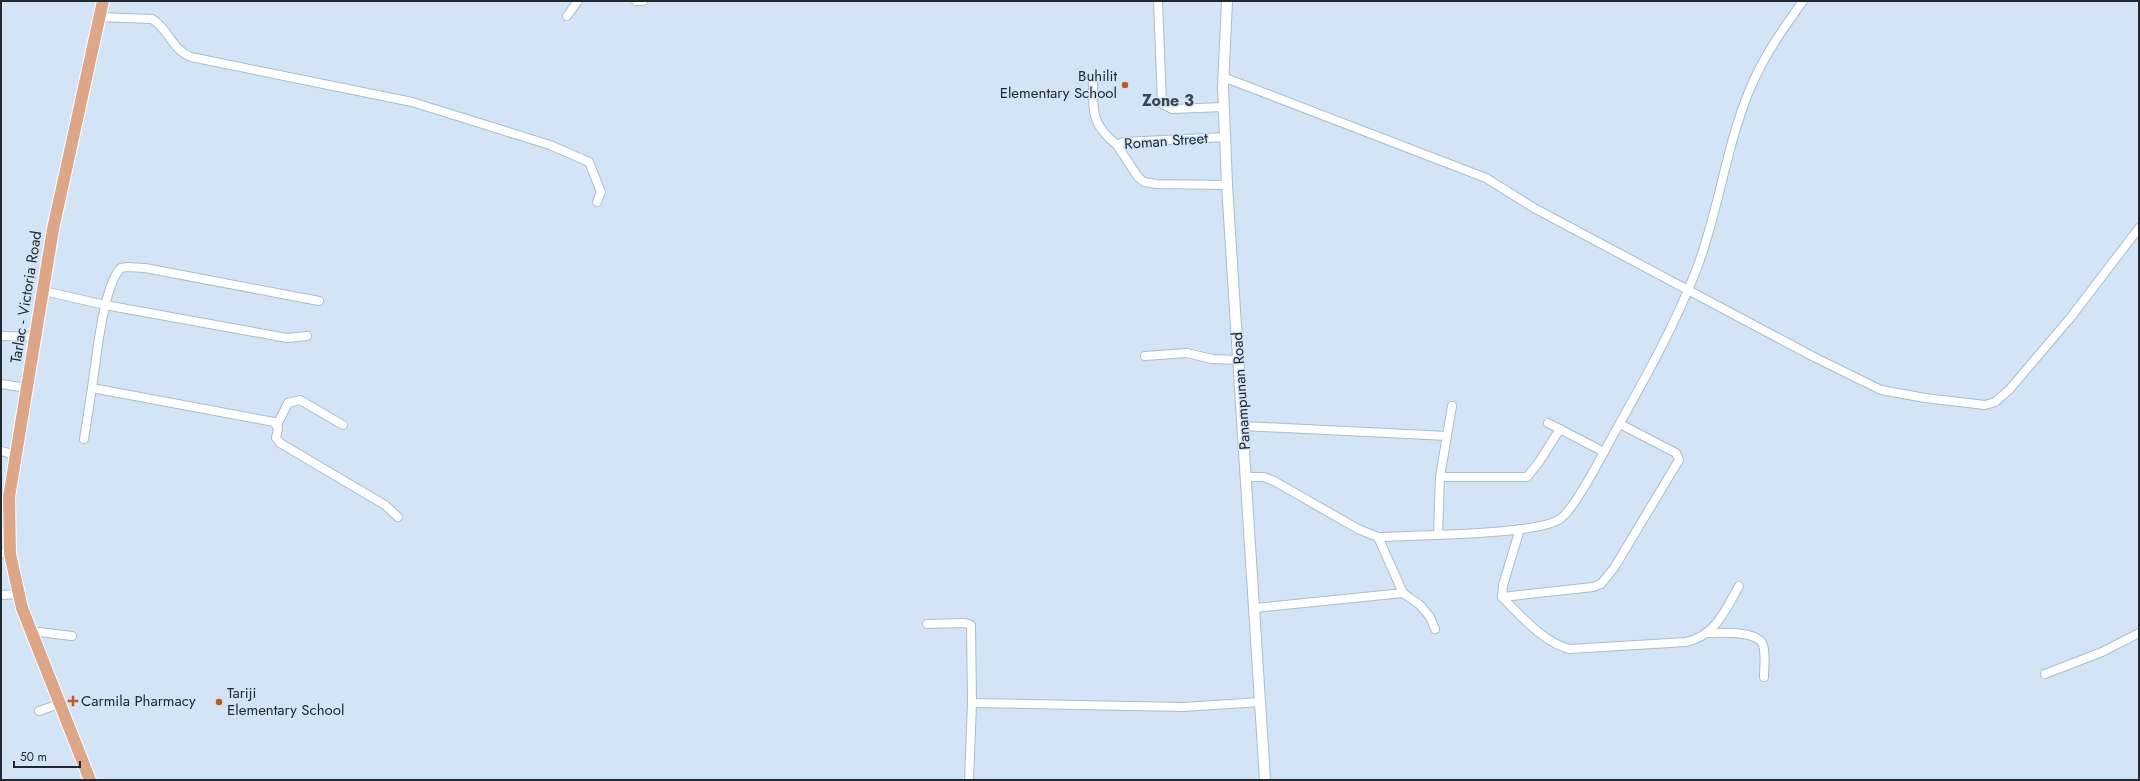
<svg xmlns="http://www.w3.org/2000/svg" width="2140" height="781" viewBox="0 0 2140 781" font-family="Jost,sans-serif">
<rect width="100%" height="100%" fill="#d2e4f6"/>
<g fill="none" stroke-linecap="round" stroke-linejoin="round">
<g stroke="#abbccd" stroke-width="10">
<g id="minor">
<polyline points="636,1 643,1"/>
<polyline points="1158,1 1162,104 1172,109 1224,107"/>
<polyline points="567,16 578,1"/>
<path d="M98,17L152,19C169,29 172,50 191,57L412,102L550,145L589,162L601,192L597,202"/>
<polyline points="1223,77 1486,178 1534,208 1812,356 1881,390 1925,398 1985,405 1995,402 2009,390 2071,317 2139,228"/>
<path d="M1093,80C1093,112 1091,124 1117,145"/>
<polyline points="1226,137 1123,142 1117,145 1138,177 1144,182 1157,184 1227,185"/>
<polyline points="44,291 105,305 287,338 307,336"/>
<path d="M319,301L145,268L127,267L121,268C103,285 96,362 92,388L274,422L278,428L276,438L280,443L385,505L398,517"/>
<polyline points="1,336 35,337"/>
<polyline points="1145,356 1187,353 1212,359 1239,360"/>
<polyline points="1,384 27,388"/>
<polyline points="1548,423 1604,452"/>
<polyline points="277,425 288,403 300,400 343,425"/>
<polyline points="1243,426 1447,436"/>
<polyline points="84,439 92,388"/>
<polyline points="1,451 17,455"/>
<path d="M1247,477H1264L1274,481L1358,529L1378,537C1412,535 1538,535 1560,519C1574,510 1602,456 1611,439C1642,384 1674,328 1697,268C1719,210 1726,146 1750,89C1763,57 1783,29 1803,1"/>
<polyline points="1440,477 1452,406"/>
<path d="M1520,529L1503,585L1502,597C1520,615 1545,644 1570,649L1686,642C1715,636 1725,611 1739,586"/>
<polyline points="1438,534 1440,477 1527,477 1539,462 1560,429"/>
<polyline points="1378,537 1403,593 1420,605 1430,617 1435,629"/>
<polyline points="1,553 10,554"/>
<polyline points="1,595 19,594"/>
<polyline points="1502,597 1593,587 1601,584 1614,568 1679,460 1676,453 1620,424"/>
<polyline points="1255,608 1403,593"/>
<polyline points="927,624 965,623 971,625 972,703 1183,707 1261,702"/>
<polyline points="31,631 72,636"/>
<path d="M1707,633C1720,633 1758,630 1763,645C1766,654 1764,668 1764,677"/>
<polyline points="2045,674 2102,652 2139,633"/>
<polyline points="39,711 59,704"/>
<polyline points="969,780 972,703"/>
</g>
</g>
<g stroke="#abbccd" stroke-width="12">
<polyline id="tertiary" points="1227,1 1223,87 1227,185 1265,780"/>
</g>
<g stroke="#fff" stroke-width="14">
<polyline id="primary" points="90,780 22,608 10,554 9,497 53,229 103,1"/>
</g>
<use href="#minor" stroke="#fff" stroke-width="8"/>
<use href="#tertiary" stroke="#fff" stroke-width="10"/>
<use href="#primary" stroke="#dda689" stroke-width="12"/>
</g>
<g fill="#be5b22" stroke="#d2e4f6" stroke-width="1.5">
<circle cx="1125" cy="85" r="4"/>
<path d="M71 695h4v4h4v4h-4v4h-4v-4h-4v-4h4z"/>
<circle cx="219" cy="702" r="4"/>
</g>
<g text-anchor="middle" stroke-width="3" stroke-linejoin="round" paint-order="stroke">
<g font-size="15" fill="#22282f" stroke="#d2e4f6" text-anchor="start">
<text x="1117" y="81" text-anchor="end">Buhilit<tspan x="1117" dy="17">Elementary School</tspan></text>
<text x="227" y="698">Tariji<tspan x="227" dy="17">Elementary School</tspan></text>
<text x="81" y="706">Carmila Pharmacy</text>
</g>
<g font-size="15" fill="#22282f" stroke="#d2e4f6">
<text transform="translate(1166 141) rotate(-4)" y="5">Roman Street</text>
<text transform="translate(26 297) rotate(-81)" y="5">Tarlac - Victoria Road</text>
<text transform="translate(1241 391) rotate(-94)" y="5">Panampunan Road</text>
</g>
<g font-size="16" font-weight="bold" fill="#374654" stroke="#d2e4f6">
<text x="1168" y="106">Zone 3</text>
</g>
</g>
<rect width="2140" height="781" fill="none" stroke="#22282f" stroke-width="4"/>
<path d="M14 761v6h66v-6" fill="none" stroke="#22282f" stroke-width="2"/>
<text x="20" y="761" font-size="12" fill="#22282f" stroke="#d2e4f6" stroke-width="3" paint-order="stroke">50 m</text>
</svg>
